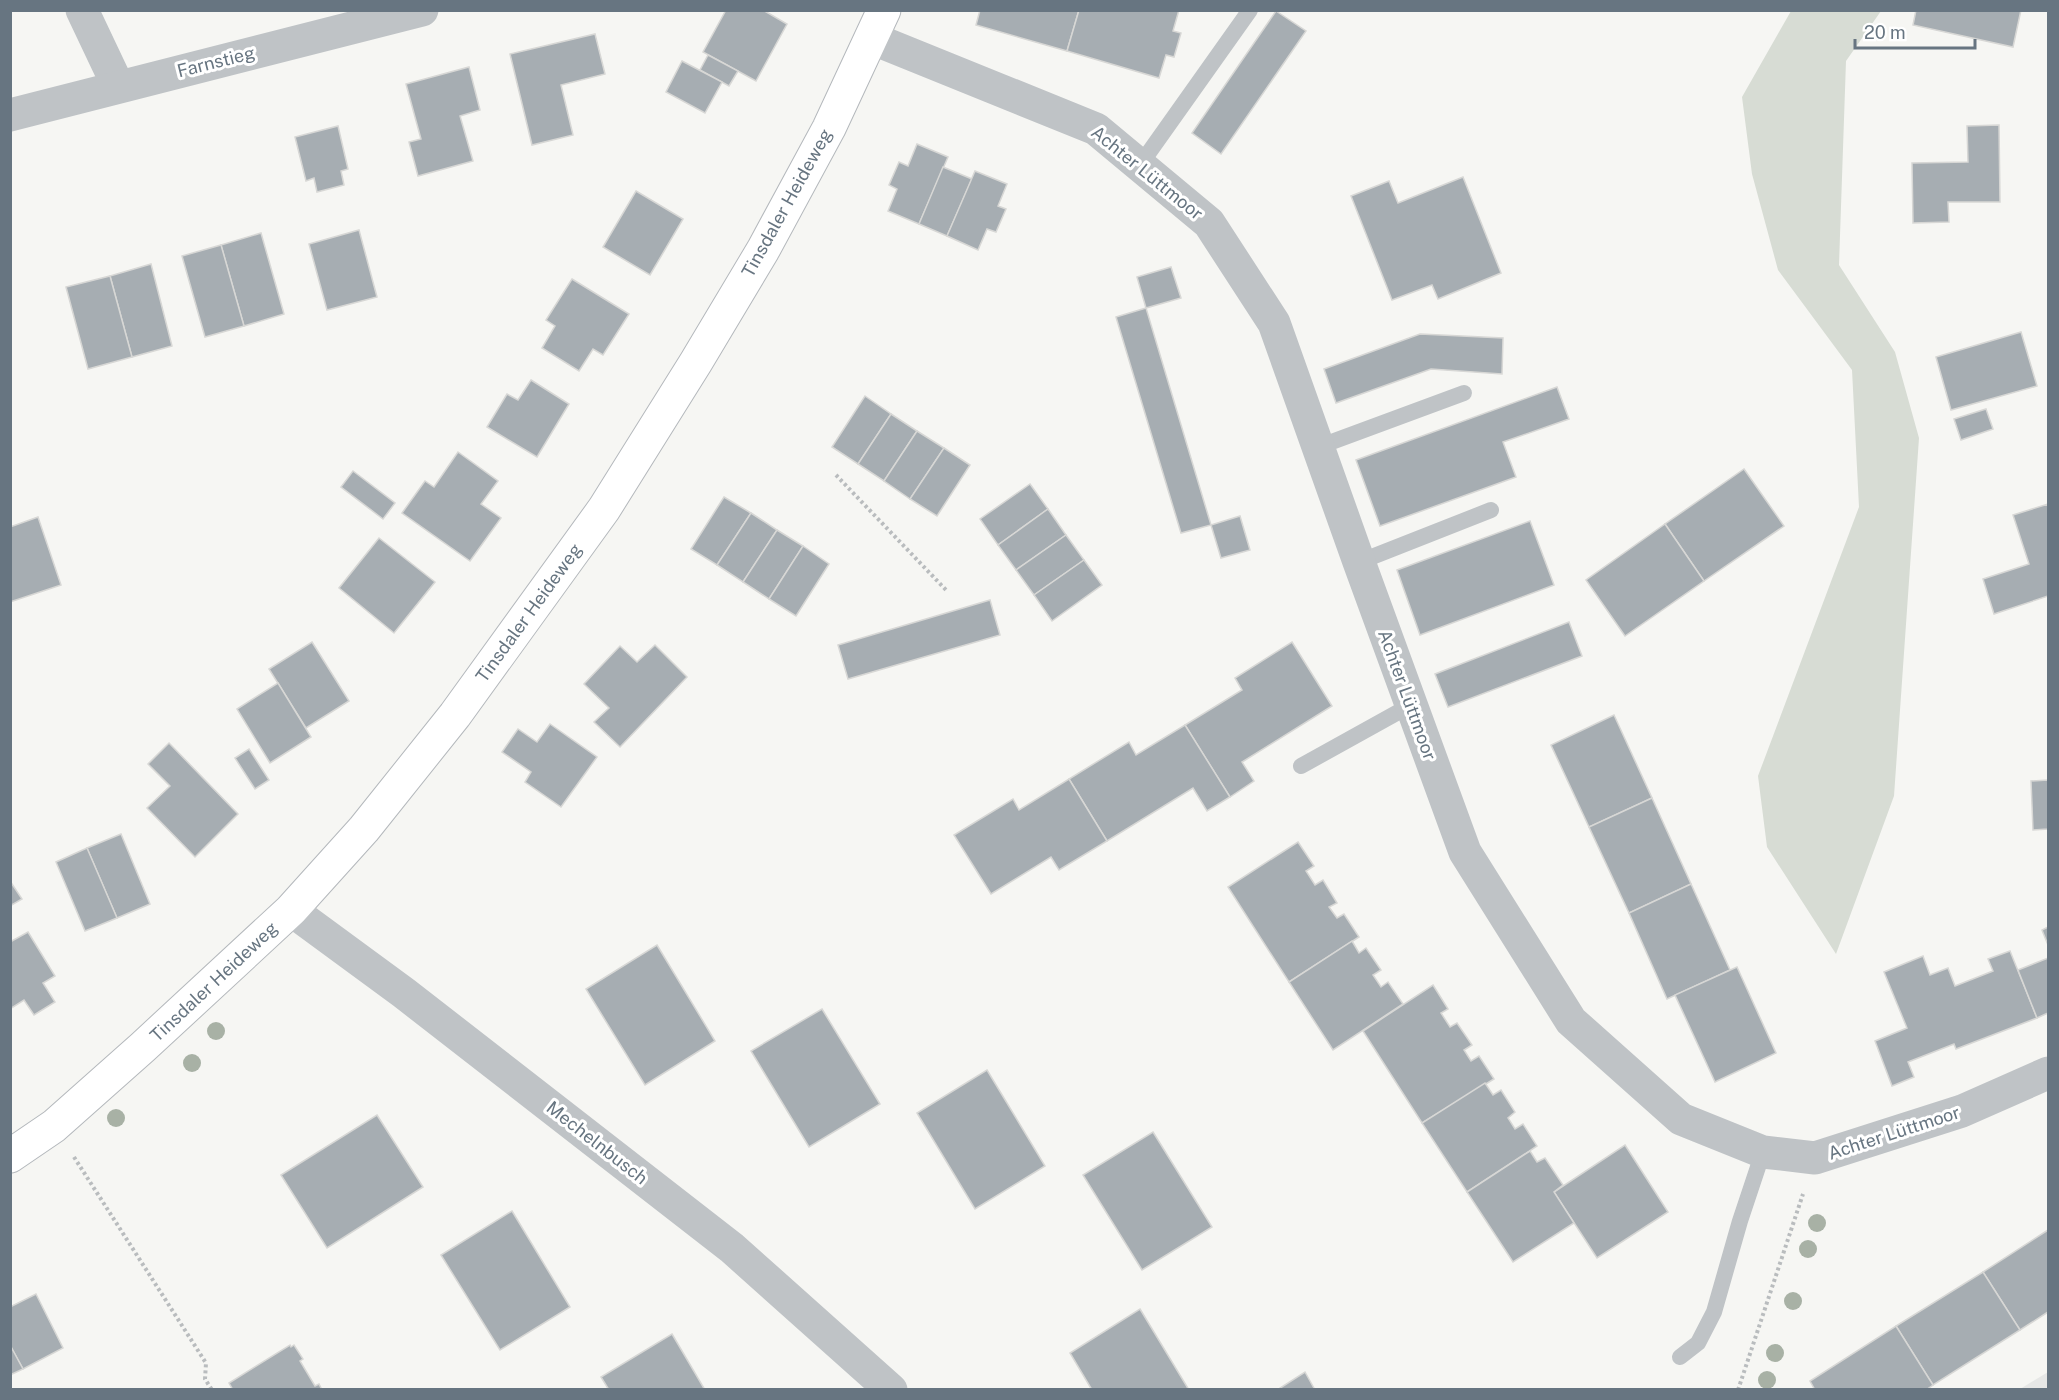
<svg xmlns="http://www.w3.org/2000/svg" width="2059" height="1400" viewBox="0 0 2059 1400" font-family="'Public Sans',sans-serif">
<rect width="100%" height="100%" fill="#f6f6f3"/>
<polygon fill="#e6e7e6" points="2048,1372 2048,1389 2020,1389"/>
<polygon fill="#d7dcd4" points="1791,11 1881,11 1846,61 1839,265 1895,352 1919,438 1894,796 1836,954 1767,847 1758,776 1859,507 1852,370 1778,270 1752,174 1742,97"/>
<g fill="#a6adb2" stroke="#d7d7d5" stroke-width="1.5">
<polygon points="726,10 763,10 787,24 756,81 703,52"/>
<polygon points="980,10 1079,10 1067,51 976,25"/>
<polygon points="1079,10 1179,10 1173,31 1181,33 1174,57 1166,55 1159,78 1067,51"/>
<polygon points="1916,10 2021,10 2013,47 1913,25"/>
<polygon points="1276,11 1306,31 1221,154 1192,133"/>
<polygon points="595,34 605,74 561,85 573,135 532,145 510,54"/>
<polygon points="708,55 738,71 729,86 700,70"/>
<polygon points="682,61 722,82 705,113 666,92"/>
<polygon points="469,67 480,110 460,116 473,161 418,176 409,142 421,139 406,84"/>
<polygon points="1999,125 2000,202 1948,202 1949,222 1913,223 1912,163 1968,162 1967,126"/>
<polygon points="338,126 348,169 341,171 344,185 317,192 314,178 306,181 295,137"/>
<polygon points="917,144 948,157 919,224 888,211 897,189 889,185 899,162 908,166"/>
<polygon points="943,167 972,179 947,236 919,224"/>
<polygon points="975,171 1007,184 998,206 1006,209 996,232 987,229 978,250 947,236"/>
<polygon points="1463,177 1501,273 1438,299 1432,285 1392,300 1351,196 1389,181 1398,203"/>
<polygon points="636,191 683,219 650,275 603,247"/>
<polygon points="359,230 377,297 327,310 309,244"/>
<polygon points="261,233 284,314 244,326 221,245"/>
<polygon points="221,245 244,326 205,337 182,256"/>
<polygon points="151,264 172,346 132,357 110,276"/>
<polygon points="1171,267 1181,298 1146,308 1137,277"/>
<polygon points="110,276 132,357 88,369 66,287"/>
<polygon points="572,279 629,314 603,355 593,349 579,371 542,348 555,326 546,320"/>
<polygon points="1146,308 1211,525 1181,533 1116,317"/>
<polygon points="2021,332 2037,386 1951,410 1936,357"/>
<polygon points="1420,334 1503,338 1502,374 1431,369 1336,403 1324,369"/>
<polygon points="531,380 569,404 537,457 487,427 507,394 518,400"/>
<polygon points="1557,387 1569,419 1503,442 1516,477 1380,526 1356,460"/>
<polygon points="865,396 891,414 858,464 832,447"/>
<polygon points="1986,409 1993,429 1961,440 1954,419"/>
<polygon points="891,414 917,431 884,481 858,464"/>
<polygon points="917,431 944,448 910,499 884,481"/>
<polygon points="944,448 970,465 937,516 910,499"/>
<polygon points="458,452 498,481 481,504 501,518 470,561 402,513 425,481 434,487"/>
<polygon points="1744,469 1784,526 1704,581 1665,524"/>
<polygon points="353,471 395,503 383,519 341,487"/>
<polygon points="1030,484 1048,509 998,545 980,519"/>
<polygon points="724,497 751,513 717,565 691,549"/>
<polygon points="2048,504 2048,596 1994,614 1983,579 2029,564 2013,515"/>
<polygon points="1048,509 1066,535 1016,570 998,545"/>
<polygon points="751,513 777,530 743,582 717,565"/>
<polygon points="1240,516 1250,550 1221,558 1211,525"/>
<polygon points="38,517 61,585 10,602 10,527"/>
<polygon points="1530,521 1554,585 1420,635 1397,570"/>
<polygon points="1665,524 1704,581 1625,636 1586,580"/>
<polygon points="777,530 803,546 769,599 743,582"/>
<polygon points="1066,535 1084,560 1034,595 1016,570"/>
<polygon points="379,538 435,582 394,633 339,588"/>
<polygon points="803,546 829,564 796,616 769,599"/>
<polygon points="1084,560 1102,585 1052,621 1034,595"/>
<polygon points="990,600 1000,635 848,679 838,645"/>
<polygon points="1569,622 1582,656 1448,707 1435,674"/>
<polygon points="312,642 349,701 306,728 269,669"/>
<polygon points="1292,642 1332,706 1242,762 1254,781 1230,797 1185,725 1242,690 1235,678"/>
<polygon points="655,645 687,677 620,747 594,722 609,708 584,684 620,646 637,662"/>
<polygon points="278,683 311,737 270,763 237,709"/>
<polygon points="1614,715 1652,798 1589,827 1551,745"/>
<polygon points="550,724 597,757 561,807 525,782 531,772 502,752 518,729 537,742"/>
<polygon points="1185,725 1230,797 1207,811 1193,788 1107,841 1069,779 1129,742 1136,755"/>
<polygon points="169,743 238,814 195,857 147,808 170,786 148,764"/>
<polygon points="249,749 269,780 255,789 235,758"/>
<polygon points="1069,779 1107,841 1059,870 1051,857 991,894 954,835 1013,799 1019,810"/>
<polygon points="2048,780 2048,829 2033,830 2031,781"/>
<polygon points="1652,798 1691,884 1629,913 1589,827"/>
<polygon points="121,834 150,904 117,918 87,848"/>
<polygon points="1298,842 1314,866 1306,871 1315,885 1323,880 1337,903 1329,907 1337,918 1344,914 1359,937 1289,982 1228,887"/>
<polygon points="87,848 117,918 85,931 56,862"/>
<polygon points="10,881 22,899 10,906"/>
<polygon points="1691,884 1730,970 1667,999 1629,913"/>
<polygon points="2048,927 2048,945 2042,930"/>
<polygon points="28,932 55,976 43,983 55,1002 34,1015 24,1000 10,1009 10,942"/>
<polygon points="1352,941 1359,953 1366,948 1381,970 1373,975 1381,987 1388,982 1403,1004 1333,1050 1289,982"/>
<polygon points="657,945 715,1041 645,1085 586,989"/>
<polygon points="2010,951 2037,1018 1956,1049 1954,1044 1908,1062 1914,1077 1892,1086 1875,1041 1907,1028 1884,972 1923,956 1930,975 1948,968 1955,986 1993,971 1988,959"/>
<polygon points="2048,958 2048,1013 2037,1018 2018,970"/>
<polygon points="1737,967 1776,1053 1715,1082 1675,995"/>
<polygon points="1433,985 1448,1009 1441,1013 1450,1027 1457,1023 1472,1045 1464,1050 1471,1061 1479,1056 1494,1079 1422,1123 1363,1031"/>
<polygon points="822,1009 880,1104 809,1147 751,1051"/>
<polygon points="987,1070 1045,1166 975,1209 917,1113"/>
<polygon points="1485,1083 1493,1095 1501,1090 1515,1112 1508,1118 1515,1129 1523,1124 1537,1146 1467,1192 1422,1123"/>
<polygon points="377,1115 423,1187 327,1248 281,1175"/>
<polygon points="1153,1132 1212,1227 1142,1270 1083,1175"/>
<polygon points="1625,1145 1668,1212 1597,1258 1554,1192"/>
<polygon points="1530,1151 1537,1162 1545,1158 1563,1185 1554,1192 1574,1223 1513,1262 1467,1192"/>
<polygon points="512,1211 570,1307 500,1350 441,1255"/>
<polygon points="2048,1230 2048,1312 2020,1330 1983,1272"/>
<polygon points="1983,1272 2020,1330 1933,1385 1896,1326"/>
<polygon points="36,1294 63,1348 23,1369 10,1345 10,1307"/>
<polygon points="1140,1309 1189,1390 1092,1390 1070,1353"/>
<polygon points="1896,1326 1933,1385 1926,1390 1815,1390 1810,1381"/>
<polygon points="672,1334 705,1390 609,1390 601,1377"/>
<polygon points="10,1345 23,1369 10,1375"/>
<polygon points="290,1345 291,1347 294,1345 303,1359 300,1361 315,1386 319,1384 322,1390 233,1390 229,1383"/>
<polygon points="1305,1372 1315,1390 1277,1390"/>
</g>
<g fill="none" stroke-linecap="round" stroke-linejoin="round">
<g stroke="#b4b8bc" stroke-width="35">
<polyline id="secondary" points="10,1156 54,1126 143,1047 291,910 364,829 455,715 604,509 696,362 763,250 829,128 884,10"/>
</g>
<g stroke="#b9bcbe" stroke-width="4" stroke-dasharray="3 3" stroke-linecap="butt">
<polyline points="836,475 946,590"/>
<polyline points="74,1157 206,1363 205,1379 212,1390"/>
<polyline points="1738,1390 1803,1194"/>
</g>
<g stroke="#bfc3c6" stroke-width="16">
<polyline points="1140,165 1250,10"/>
<polyline points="1318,447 1464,393"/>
<polyline points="1359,562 1491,510"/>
<polyline points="1301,766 1411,705"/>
<polyline points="1680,1357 1698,1343 1714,1312 1740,1221 1763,1152"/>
</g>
<g stroke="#bfc3c6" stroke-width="33">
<polyline points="82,10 118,86"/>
<polyline points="871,38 1096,129 1209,223 1274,323 1359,562 1465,852 1571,1021 1681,1119 1763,1152 1815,1158 1962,1111 2048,1073"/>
<polyline points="10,115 422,10"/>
<polyline points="291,910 404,993 732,1248 891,1390"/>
</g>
<use href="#secondary" stroke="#fff" stroke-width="33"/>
</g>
<g fill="#a8b1a5">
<circle cx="216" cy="1031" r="9"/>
<circle cx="192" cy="1063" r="9"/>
<circle cx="116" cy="1118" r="9"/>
<circle cx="1817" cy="1223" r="9"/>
<circle cx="1808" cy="1249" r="9"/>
<circle cx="1793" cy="1301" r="9"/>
<circle cx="1775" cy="1353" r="9"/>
<circle cx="1767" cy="1380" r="9"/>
</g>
<g text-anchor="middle" stroke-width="6" stroke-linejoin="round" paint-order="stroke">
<g font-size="18" fill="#677581" stroke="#fff">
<text transform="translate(216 62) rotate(-14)" y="6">Farnstieg</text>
<text transform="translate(1147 173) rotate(39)" y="6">Achter Lüttmoor</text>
<text transform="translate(787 203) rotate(-61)" y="6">Tinsdaler Heideweg</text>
<text transform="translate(529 613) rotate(-54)" y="6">Tinsdaler Heideweg</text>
<text transform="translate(1407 695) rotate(70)" y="6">Achter Lüttmoor</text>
<text transform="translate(214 982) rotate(-43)" y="6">Tinsdaler Heideweg</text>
<text transform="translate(1894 1133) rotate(-18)" y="6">Achter Lüttmoor</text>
<text transform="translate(597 1143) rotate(38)" y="6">Mechelnbusch</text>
</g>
</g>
<rect width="2059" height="1400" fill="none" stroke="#677581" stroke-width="24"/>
<path d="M1855 39v9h120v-9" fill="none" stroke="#677581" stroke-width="3"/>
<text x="1864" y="39" font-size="18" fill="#677581" stroke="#ffffff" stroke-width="4.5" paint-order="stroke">20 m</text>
</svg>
